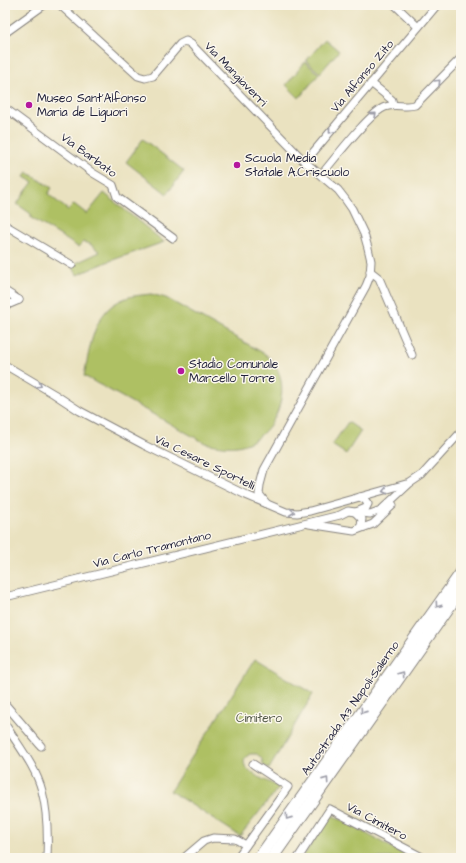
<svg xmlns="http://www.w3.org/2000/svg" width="466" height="863" viewBox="0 0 466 863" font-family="'Architects Daughter',sans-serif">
<rect width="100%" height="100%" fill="#fbf7ec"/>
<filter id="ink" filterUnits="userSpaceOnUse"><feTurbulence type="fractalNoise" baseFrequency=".025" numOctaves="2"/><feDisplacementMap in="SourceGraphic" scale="8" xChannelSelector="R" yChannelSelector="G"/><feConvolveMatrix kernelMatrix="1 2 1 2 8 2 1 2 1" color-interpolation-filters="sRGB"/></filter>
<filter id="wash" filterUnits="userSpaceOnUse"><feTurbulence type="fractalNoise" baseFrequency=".012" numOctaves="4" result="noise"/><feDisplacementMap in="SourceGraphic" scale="16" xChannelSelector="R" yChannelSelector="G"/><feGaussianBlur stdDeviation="0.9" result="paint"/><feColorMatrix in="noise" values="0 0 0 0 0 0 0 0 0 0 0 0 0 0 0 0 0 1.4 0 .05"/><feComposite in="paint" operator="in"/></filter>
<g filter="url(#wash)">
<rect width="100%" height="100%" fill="#eae2c0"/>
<g fill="#aec064" stroke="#687150">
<polygon points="325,39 339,51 320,73 306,61"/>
<polygon points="305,62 319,74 299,98 286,85"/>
<polygon points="143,139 184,171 167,194 126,162"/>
<polygon points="27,172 52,188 48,194 68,210 74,204 87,214 104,193 164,242 107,262 77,275 72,265 100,252 90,244 83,242 78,247 53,231 31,218 31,214 17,204 26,191 33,182 24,177"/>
<path d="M151,294L166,298L265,354C269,357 272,361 275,365C292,392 275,432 248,443C234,449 219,446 205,443L84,376C91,344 93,305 133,296C139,295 145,295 151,294Z"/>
<polygon points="348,422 361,431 346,454 332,445"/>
<path d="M255,659L313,694L269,769L263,765L262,759L257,754H250C229,768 270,782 279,787L240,836L170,791Z"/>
<polygon points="332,815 411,858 305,858 302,857"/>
</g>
</g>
<g filter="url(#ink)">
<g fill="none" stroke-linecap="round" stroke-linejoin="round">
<g stroke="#86827e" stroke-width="9">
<g id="minor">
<polyline points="60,5 138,76 145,78 153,76 180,44 186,41 191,44 305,162 338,190 345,199 352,209 364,234 368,248 371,261 370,276 366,286 264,470 260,485 259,494 267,504"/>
<polyline points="395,5 418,27"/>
<polyline points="5,33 44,5"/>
<polyline points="371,83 392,100 393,105"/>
<polyline points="5,108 93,173 113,185 117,197 173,238"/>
<polyline points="305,162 437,5"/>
<path d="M321,175C333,161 370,112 385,107C396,103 404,108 415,105L461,58"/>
<polyline points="5,225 72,265"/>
<polyline points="370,271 379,278 412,355"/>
<polyline points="5,291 19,300"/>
<polyline points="5,306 19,300"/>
<polyline points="5,365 54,394 80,411 144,445 246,495 286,512 297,513 310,511 406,484"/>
<polyline points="356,512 366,508 368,504 365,500 360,497"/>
<polyline points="356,513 362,519 361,526 358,529"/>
<polyline points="309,524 354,531 373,524 393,505"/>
<polyline points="5,597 340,515 348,511 370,514 381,510 410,483 422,475 461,432"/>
<polyline points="5,704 41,746"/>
<path d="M5,724C18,745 36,767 42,791C48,813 48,835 47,858"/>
<polyline points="184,858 204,841 213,838 235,839 246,845"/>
<polyline points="237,858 288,787 253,764"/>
<polyline points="298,858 330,809 424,858"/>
</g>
</g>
<g stroke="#86827e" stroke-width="13">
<g id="highway">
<polyline points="259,858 461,573"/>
<polyline points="272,858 461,590"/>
</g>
</g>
<use href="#minor" stroke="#fff" stroke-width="7"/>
<use href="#highway" stroke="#fff" stroke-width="11"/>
</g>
<defs><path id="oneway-chevron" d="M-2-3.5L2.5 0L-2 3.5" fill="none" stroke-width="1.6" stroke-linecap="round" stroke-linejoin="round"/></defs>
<g stroke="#9c9ca7">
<use href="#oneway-chevron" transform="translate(438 82) rotate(-46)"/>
<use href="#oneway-chevron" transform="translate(374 115) rotate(-41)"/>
<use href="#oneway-chevron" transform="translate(331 131) rotate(130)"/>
<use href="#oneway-chevron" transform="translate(39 385) rotate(31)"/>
<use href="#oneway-chevron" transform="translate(385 491) rotate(168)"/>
<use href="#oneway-chevron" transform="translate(292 512) rotate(6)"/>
<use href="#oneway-chevron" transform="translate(438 605) rotate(125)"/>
<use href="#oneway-chevron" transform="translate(402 674) rotate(-55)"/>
<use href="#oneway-chevron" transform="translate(363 711) rotate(125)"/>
<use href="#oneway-chevron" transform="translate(326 780) rotate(-55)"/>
<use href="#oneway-chevron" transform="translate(288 817) rotate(125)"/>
</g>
</g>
<g fill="#b5179e" stroke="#fbf7ec" stroke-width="1.5">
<circle cx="29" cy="105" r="4"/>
<circle cx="237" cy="165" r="4"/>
<circle cx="181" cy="371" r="4"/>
</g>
<g text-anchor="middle" stroke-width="3" stroke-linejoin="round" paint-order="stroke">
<g font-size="12" fill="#22223b" stroke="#fbf7ec">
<text transform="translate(236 74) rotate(46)" y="4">Via Mangiaverri</text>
<text transform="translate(362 76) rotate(-50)" y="4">Via Alfonso Zito</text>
<text transform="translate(89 155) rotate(36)" y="4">Via Barbato</text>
<text transform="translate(205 462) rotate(26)" y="4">Via Cesare Sportelli</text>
<text transform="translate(152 549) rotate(-14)" y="4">Via Carlo Tramontano</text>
<text transform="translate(350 708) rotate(-55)" y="4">Autostrada A3 Napoli-Salerno</text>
<text transform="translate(377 821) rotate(28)" y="4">Via Cimitero</text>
</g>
<g font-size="12" fill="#22223b" stroke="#fbf7ec" text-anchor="start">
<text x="37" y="102">Museo Sant'Alfonso<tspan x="37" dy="14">Maria de Liguori</tspan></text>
<text x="245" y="162">Scuola Media<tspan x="245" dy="14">Statale A.Criscuolo</tspan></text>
<text x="189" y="368">Stadio Comunale<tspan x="189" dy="14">Marcello Torre</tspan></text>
</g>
<g font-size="12" fill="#535949" stroke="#fbf7ec">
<text x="259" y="722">Cimitero</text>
</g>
</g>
<rect width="466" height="863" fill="none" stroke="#fbf7ec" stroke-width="20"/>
</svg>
